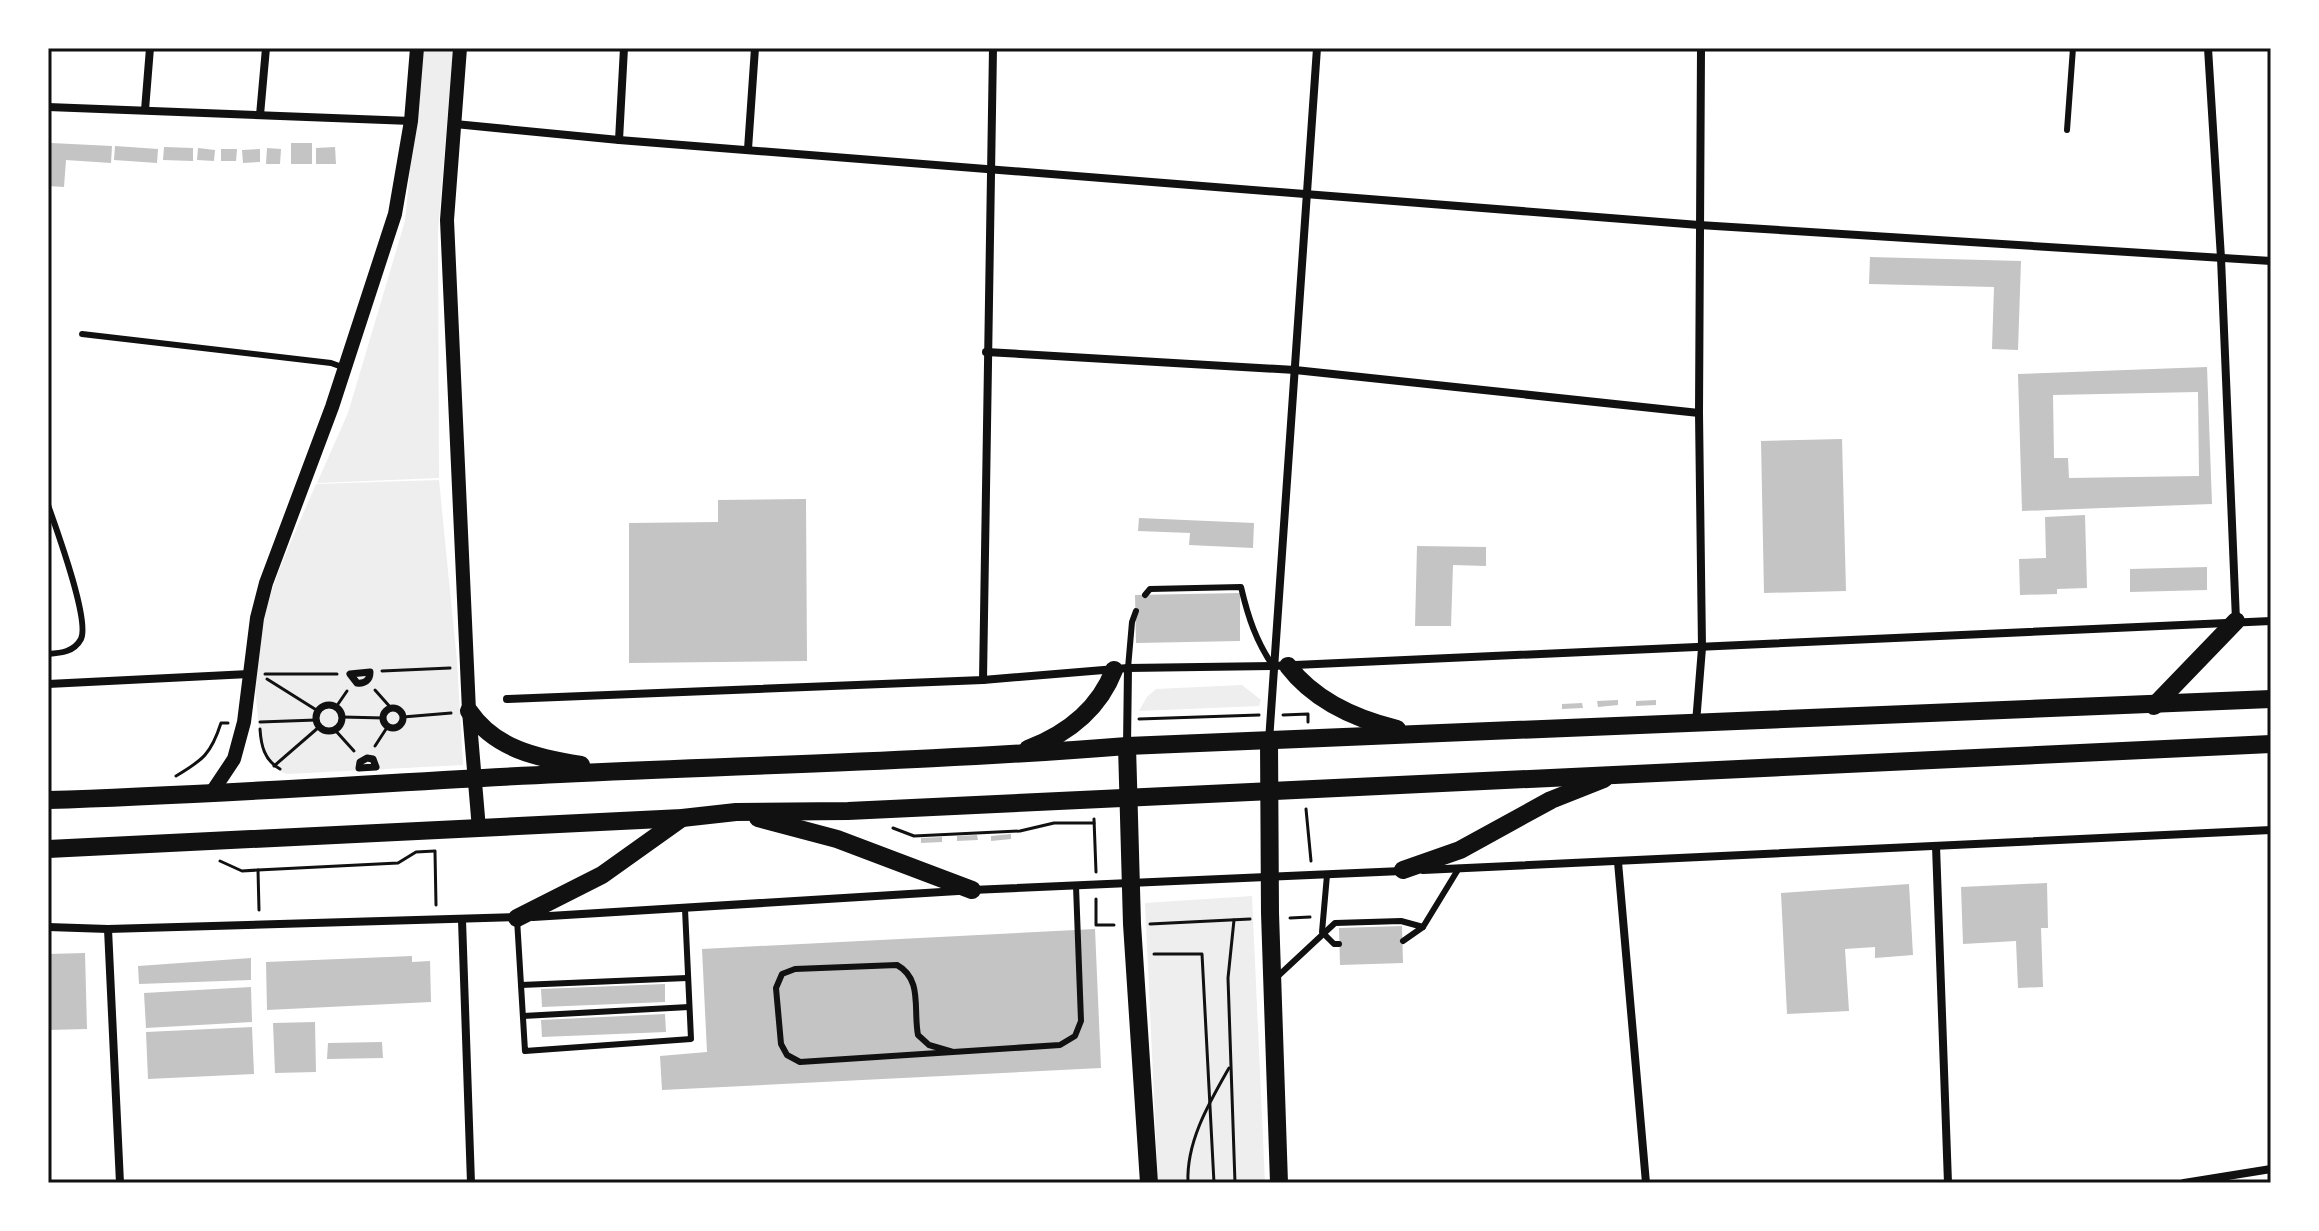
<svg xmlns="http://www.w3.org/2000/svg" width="2319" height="1231" viewBox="0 0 2319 1231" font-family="'DejaVu Sans',sans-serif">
<rect width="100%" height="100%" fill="#fff"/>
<g fill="#eee">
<polygon points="422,48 453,48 438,231 439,478 317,483 348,413 405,221"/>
<path d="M439,480L457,661L463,765L287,774C261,765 260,743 258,719C257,703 254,686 255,670C259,605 291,543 316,484Z"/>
<polygon points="1242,685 1261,700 1259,706 1139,711 1147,697 1156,689"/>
<polygon points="1252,896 1265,1183 1158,1183 1145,903"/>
</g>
<g fill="#c4c4c4" fill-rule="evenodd">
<polygon points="51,143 112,146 111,163 66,160 64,187 48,186"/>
<rect x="291" y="143" width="21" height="21"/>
<polygon points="115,146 158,149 157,163 114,160"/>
<polygon points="164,147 193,148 193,161 163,160"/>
<polygon points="335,147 336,164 316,164 316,148"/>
<polygon points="198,148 215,150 214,161 197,160"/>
<polygon points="267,148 281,149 280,164 266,164"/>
<polygon points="221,149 237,149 236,161 221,161"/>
<polygon points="260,149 260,162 243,163 242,150"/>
<polygon points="1870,257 2021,261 2018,350 1992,349 1994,287 1869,284"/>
<path d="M2207,367L2212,504L2022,511L2018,374ZM2198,392L2199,476L2069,478L2068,458H2054L2053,395Z"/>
<polygon points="1842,439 1846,591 1764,593 1761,441"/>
<polygon points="806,499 807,661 629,663 629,523 718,522 718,500"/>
<polygon points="2085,515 2087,588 2057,589 2057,594 2020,595 2019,559 2046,558 2045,517"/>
<polygon points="1139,518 1254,523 1253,548 1189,545 1190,533 1138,531"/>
<polygon points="1417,546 1486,547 1486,566 1453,565 1451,626 1415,626"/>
<polygon points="2207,567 2207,590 2130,592 2130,569"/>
<polygon points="1240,593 1240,641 1136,643 1135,595"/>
<polygon points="1618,700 1618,705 1598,707 1597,701"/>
<polygon points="1656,700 1656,705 1636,706 1636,701"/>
<polygon points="1582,703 1583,708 1562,709 1562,704"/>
<polygon points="1011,834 1011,839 991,841 991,836"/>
<polygon points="977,835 978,840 957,841 957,836"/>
<polygon points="942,837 942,842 921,843 921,838"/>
<polygon points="2047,883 2048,928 2041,928 2043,987 2018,988 2016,941 1963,944 1961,887"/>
<polygon points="1909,884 1913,955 1875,958 1875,947 1845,949 1849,1011 1787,1014 1781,893"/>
<polygon points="1402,926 1403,963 1340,965 1339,928"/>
<polygon points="1095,929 1101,1068 662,1090 660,1056 707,1052 702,949"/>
<polygon points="85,953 87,1029 48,1030 48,954"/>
<polygon points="412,956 412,962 430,961 431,1002 267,1010 266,962"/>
<polygon points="251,958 251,980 139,984 138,966"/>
<polygon points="665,984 665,1002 542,1007 541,989"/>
<polygon points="251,987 252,1022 146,1028 144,993"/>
<polygon points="665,1014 666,1032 542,1037 541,1020"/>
<polygon points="315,1022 316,1072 275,1073 273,1023"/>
<polygon points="252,1027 254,1074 148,1079 146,1032"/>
<polygon points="382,1042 383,1058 327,1059 328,1043"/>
</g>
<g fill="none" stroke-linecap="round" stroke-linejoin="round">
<g stroke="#111" stroke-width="3">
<polyline points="382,671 450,668"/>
<polyline points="265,674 337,674"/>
<polyline points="267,679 318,711"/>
<polyline points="375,690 391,708"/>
<polyline points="336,707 347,691"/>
<polyline points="1283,715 1308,714 1308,722"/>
<polyline points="342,717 384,718"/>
<polyline points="403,717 451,713"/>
<polyline points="1139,719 1259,715"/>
<polyline points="260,722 316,720"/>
<path d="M260,729C261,745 264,760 280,769"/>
<polyline points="335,730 354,751"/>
<polyline points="375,746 388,726"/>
<polyline points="274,766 319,727"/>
<path d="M176,776C203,760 211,754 221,723H228"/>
<polyline points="1306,809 1311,861"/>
<polyline points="1094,819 1096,872"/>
<polyline points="893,828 914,836 1020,831 1054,823 1094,823"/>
<polyline points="435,852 436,905"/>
<polyline points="220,861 242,871 258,870 398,863 416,852 435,851"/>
<polyline points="258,870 259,910"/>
<polyline points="1096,899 1096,925 1114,925"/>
<polyline points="1290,918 1310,917"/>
<polyline points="1234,920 1228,978 1235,1183"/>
<polyline points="1150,924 1250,919"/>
<polyline points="1154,954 1202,954 1214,1183"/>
<path d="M1188,1183C1186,1142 1209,1103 1229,1068"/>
</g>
<g stroke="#111" stroke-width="6">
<polyline points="2067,130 2073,48"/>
<polyline points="82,334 331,363 345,368"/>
<path d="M48,505C56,528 90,620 81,639C74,652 61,653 48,654"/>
<path d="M1145,595L1150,589L1241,587C1248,617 1256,641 1273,666"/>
<polyline points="1128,668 1132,622 1136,611"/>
<polyline points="1327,875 1322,932 1334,944 1339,944"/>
<polyline points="517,919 525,1051 691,1039 685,909"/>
<polyline points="1403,941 1423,927 1459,868"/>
<polyline points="1277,977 1335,923 1401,921 1423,927"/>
<polyline points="521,985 687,978"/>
<polyline points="523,1016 689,1007"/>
<path d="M953,1052L929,1045L918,1035C913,1010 923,979 897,965L795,969L782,974L776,988L781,1044L787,1055L800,1062L1060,1045L1075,1036L1081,1021L1076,886"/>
</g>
<g stroke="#111" stroke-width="7">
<path d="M370,672C370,680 365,684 357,683L350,674Z"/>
<circle cx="329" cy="718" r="13"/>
<circle cx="393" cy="718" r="10"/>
<polygon points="367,758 373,759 376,767 359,768 360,762"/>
</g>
<g stroke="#111" stroke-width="8">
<polyline points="2208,48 2221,258 2236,620"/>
<polyline points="48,107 411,121"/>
<polyline points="145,110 150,48"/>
<polyline points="260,115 266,48"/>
<polyline points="455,124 619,140 1699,225 2271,261"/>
<polyline points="619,140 624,48"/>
<polyline points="748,149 755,48"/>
<polyline points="986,352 1295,370 1699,413"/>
<polyline points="983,680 993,48"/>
<polyline points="48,684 249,674"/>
<polyline points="507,699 983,680 1128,668 1273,666 2271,621"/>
<polyline points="1696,723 1702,648 1699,413 1701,48"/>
<polyline points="1269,741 1317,48"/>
<polyline points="1127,746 1128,668"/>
<polyline points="1936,846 1948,1183"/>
<polyline points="1618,862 1646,1183"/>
<polyline points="1423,870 2271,830"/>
<polyline points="972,890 1402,871"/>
<polyline points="533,917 958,891"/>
<polyline points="462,920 471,1183"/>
<polyline points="48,927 108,929 519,917"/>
<polyline points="108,929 120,1183"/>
<polyline points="2184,1183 2271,1169"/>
</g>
<g stroke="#111" stroke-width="14">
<polyline points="460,48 447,220 469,711 479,829"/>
<polyline points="210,795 234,759 244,722 257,618 266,583 332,407 395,214 411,121 417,48"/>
</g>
<g stroke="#111" stroke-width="18">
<path d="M1288,666C1314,700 1356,719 1397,729"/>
<polyline points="2154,706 2236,621"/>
<path d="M469,711C495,749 537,758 581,765"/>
<polyline points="1269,741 1270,913 1279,1183"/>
<polyline points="1127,746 1132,924 1149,1183"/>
<path d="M1028,749C1067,734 1099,709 1114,670"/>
<path d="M48,800C219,795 389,782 560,774C749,765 938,761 1127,746L2271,699"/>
<polyline points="758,818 837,839 972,890"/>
<polyline points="48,849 682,818 736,812 848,811 2271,744"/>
<polyline points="1403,870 1460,850 1551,800 1604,779"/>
<polyline points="517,918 602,875 682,818"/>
</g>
</g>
<rect width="2319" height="1231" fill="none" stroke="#ffffff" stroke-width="100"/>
<rect x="50" y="50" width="2219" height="1131" fill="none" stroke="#111" stroke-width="3"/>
</svg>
